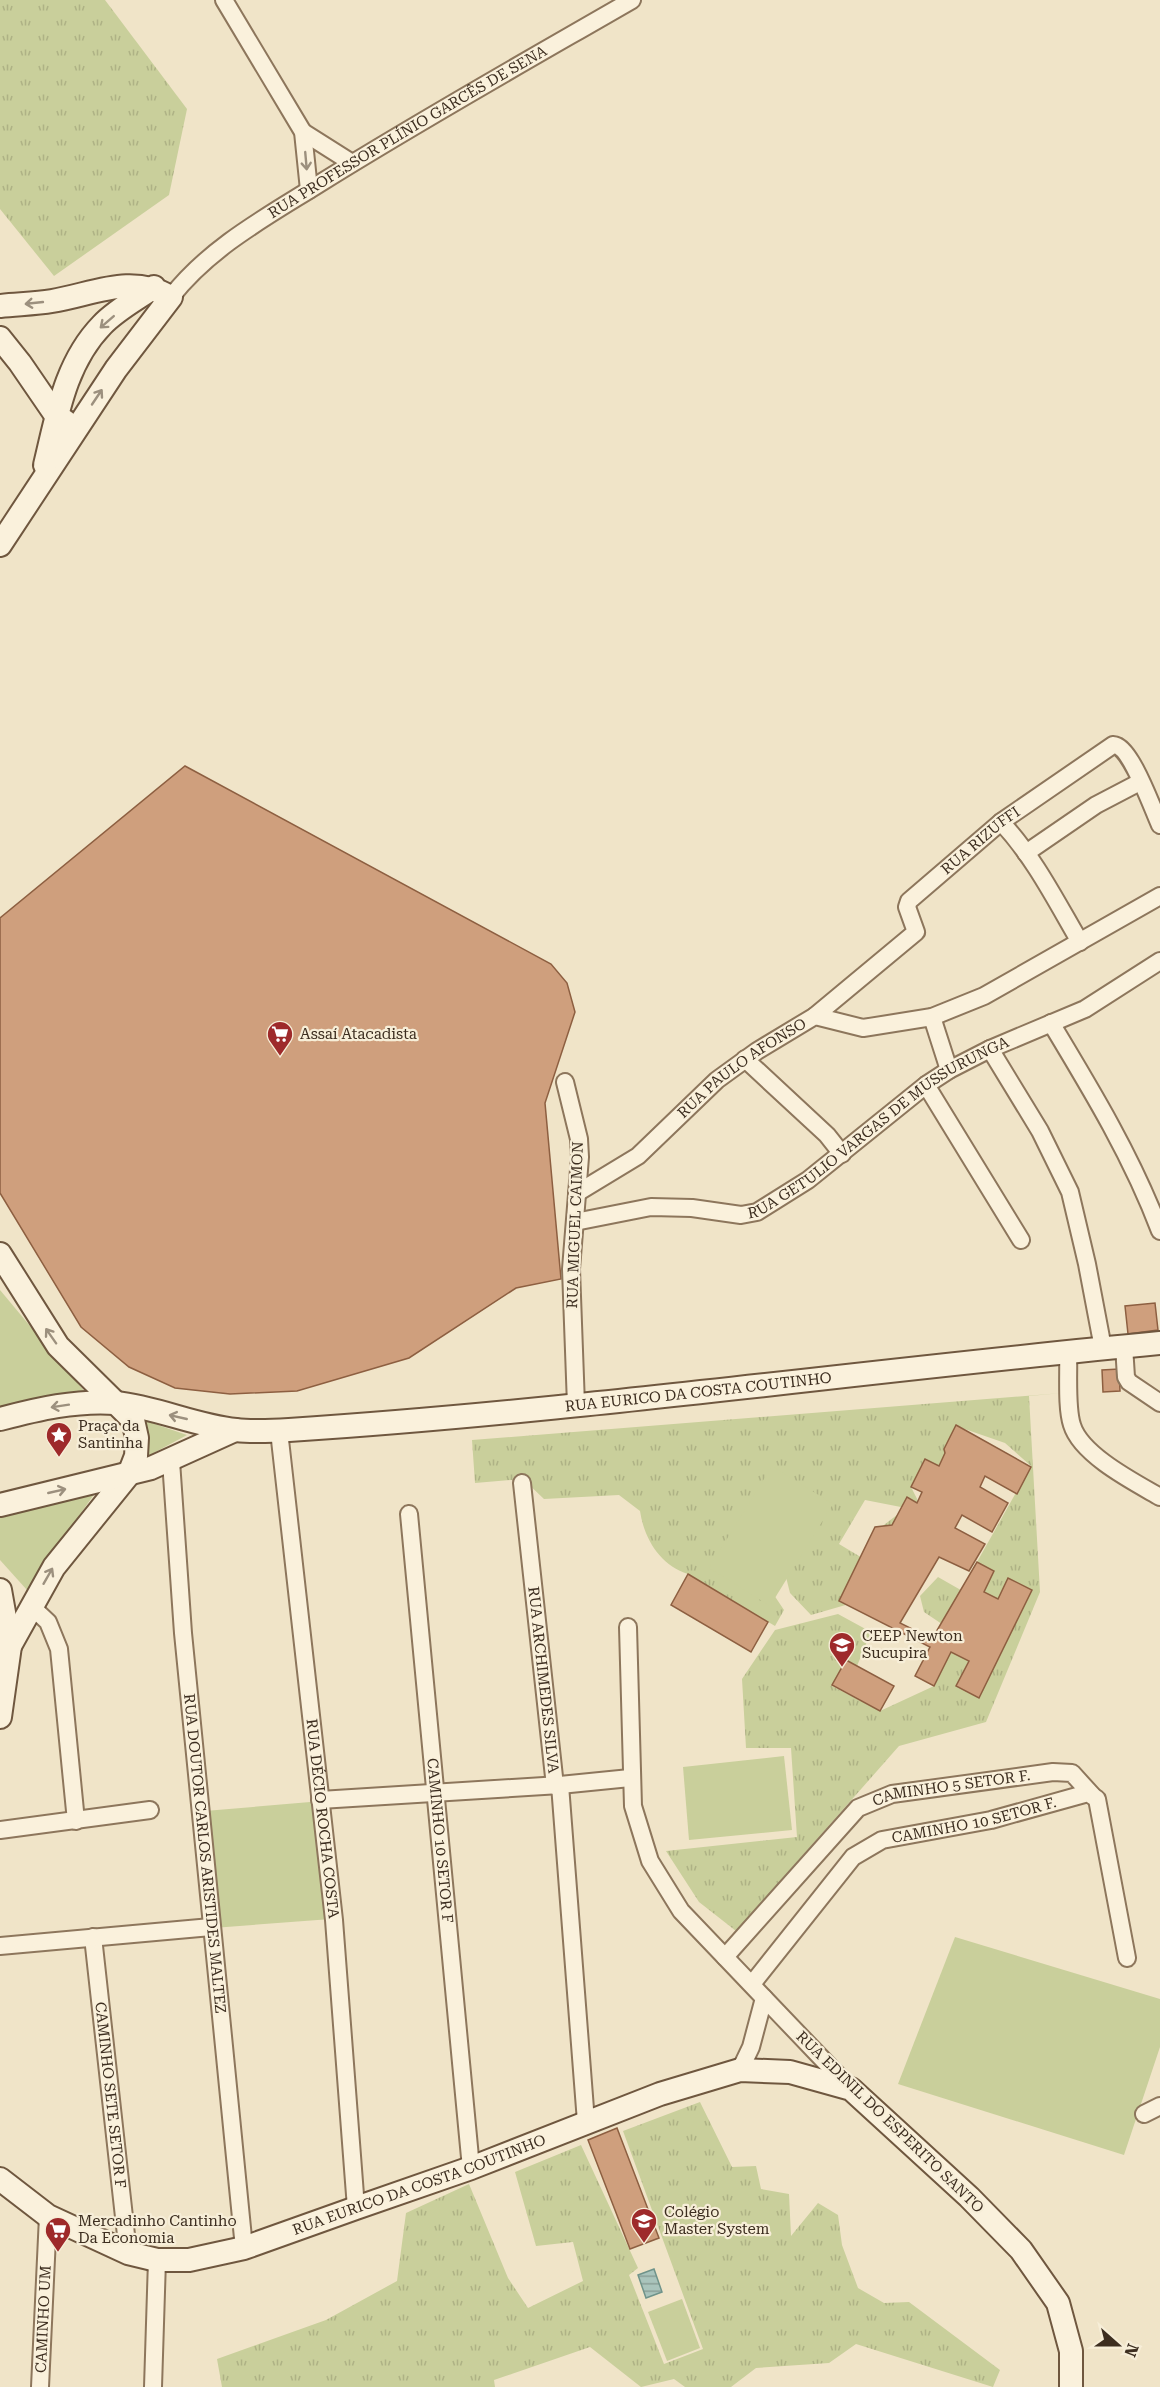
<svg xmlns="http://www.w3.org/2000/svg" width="1160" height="2387" viewBox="0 0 1160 2387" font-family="'Roboto Serif',serif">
<defs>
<pattern id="grass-tufts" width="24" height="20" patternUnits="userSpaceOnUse" patternTransform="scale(1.5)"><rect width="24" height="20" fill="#c9cf9b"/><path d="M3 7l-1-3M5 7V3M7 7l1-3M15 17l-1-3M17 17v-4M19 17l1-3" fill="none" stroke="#aeb285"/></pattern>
<pattern id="water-rules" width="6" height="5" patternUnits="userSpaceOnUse" patternTransform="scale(1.5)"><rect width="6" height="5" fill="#a9c4bc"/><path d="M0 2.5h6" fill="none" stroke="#8ba098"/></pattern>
</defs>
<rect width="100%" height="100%" fill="#f0e4c8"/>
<g fill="url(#grass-tufts)">
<polygon points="0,0 105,0 187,109 169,195 54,276 0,209"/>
<path d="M1062,1393L1029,1396L1040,1592L986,1722L899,1746L736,1931L699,1902L666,1851L797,1837L791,1748H746L742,1679L775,1630L838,1614L871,1632L857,1666L845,1660L832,1686L880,1711L934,1686L951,1652L969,1661L957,1686L997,1661L924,1612L920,1596L938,1577L980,1601L994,1571L977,1562L1031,1466L1005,1443L956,1426L944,1449L948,1463L939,1466L925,1460L911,1487L942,1548L880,1528L906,1508L865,1500L839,1544L864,1559L849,1604L811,1615L790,1593L784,1569L766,1583L784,1610L775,1626L688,1574C661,1566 644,1539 640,1511L619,1495L544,1499L523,1479L475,1483L472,1440Z"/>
<polygon points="700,2102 732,2167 756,2166 761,2189 789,2194 791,2236 818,2203 838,2215 842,2245 858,2288 884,2303 909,2302 1000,2370 993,2387 856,2344 829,2363 756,2368 731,2387 685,2387 674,2379 641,2387 590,2347 494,2380 495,2387 222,2387 217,2359 326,2320 397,2281 406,2213 469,2184 508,2278 528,2308 583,2281 573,2242 536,2246 515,2172 581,2145 638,2268 629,2275 664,2364 703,2349 623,2131"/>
</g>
<g fill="#c9cf9b">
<polygon points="0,1290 85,1392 0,1410"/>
<polygon points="146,1421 187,1435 146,1457"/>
<polygon points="772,1466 833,1504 770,1606 709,1568"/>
<polygon points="95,1493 27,1590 0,1560 0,1514"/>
<polygon points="784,1756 792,1830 689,1840 683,1767"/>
<polygon points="322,1801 331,1919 213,1928 205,1811"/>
<polygon points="955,1937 1160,1999 1160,2047 1124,2155 898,2084"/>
<polygon points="682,2299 700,2348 667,2361 648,2312"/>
</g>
<polygon fill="url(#water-rules)" stroke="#6f938a" stroke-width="1.5" points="654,2269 662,2292 646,2298 638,2275"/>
<g fill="#cf9f7d" stroke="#8d5f41" stroke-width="1.5">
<polygon points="185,766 551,964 567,983 575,1012 545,1103 561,1279 516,1288 409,1358 297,1391 230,1394 175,1388 129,1367 81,1327 0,1193 0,918"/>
<polygon points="1155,1303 1158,1330 1128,1334 1125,1306"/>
<polygon points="1119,1369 1120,1391 1103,1392 1102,1370"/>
<polygon points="956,1425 1031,1467 1017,1494 985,1476 980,1487 1008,1503 992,1532 962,1515 955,1528 985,1544 969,1571 939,1557 900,1623 932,1639 977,1562 994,1571 984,1592 998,1599 1008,1578 1032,1590 979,1698 956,1686 969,1661 951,1652 934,1686 915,1676 930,1647 839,1601 875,1527 892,1525 907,1497 917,1503 922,1492 911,1487 925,1459 939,1466 945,1453 944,1449"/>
<polygon points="688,1574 768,1622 751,1652 671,1605"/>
<polygon points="846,1660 894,1686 880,1711 832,1685"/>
<polygon points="617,2128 659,2238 630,2249 588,2140"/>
</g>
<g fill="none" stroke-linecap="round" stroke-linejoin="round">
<g stroke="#8d765c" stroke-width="20">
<g id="street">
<polyline points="224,0 303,132 309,190"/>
<polyline points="303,132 352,163"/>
<path id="s1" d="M171,297C211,246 268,216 322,182C423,119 528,60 632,0"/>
<path d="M1001,822C1034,857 1056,901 1080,942"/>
<polyline points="1026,853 1096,805 1140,782"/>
<path id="s2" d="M815,1016L916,932L907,907L909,901L1001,822L1113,745C1130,744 1153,810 1160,825"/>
<polyline points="932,1017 949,1070"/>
<path d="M1051,1023C1092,1091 1132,1157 1160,1231"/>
<polyline points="990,1049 1040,1131 1070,1192 1087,1264 1103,1348"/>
<polyline points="745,1059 827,1135 842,1154"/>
<polyline points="565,1082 579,1139 580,1157 571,1269 576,1405"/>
<polyline points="926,1085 1021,1240"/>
<path id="s3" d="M577,1193L638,1156L717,1080L757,1051L815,1016L863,1028L932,1017L984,996L1160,896"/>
<path id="s4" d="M575,1222L651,1207L692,1208L741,1215L757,1212L808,1180L926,1085L949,1070L990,1049L1085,1009L1160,961"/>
<polyline points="1124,1346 1126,1377 1129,1382 1160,1403"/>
<path d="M1068,1352C1069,1372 1066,1407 1072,1425C1081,1455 1134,1482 1160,1497"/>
<path id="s5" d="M279,1431L334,1920L356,2208"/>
<path id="s6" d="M171,1461L183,1633L244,2248"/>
<path id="s7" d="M522,1483L555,1786"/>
<path id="s8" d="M409,1514L471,2168"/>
<polyline points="31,1606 48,1622 59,1649 76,1821"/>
<polyline points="628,1627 633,1806 650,1861 681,1911 851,2089"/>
<polyline points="560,1785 586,2122"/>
<polyline points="320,1800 560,1785 630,1778"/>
<polyline points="0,1830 150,1810"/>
<path id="s9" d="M93,1937L128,2253"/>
<polyline points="0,1946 211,1927"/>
<path id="s10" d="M725,1957L858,1808L892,1794L1053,1772L1072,1773L1092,1795"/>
<path id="s11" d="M752,1984L853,1857L882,1840L991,1820L1088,1793L1097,1799L1127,1958"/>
<polyline points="740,2070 751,2047 764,1998"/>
<polyline points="1144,2114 1160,2106"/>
<path id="s12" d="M40,2387L48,2216"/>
<polyline points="153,2387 157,2260"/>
</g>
</g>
<g stroke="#6f573f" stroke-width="26">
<g id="secondary">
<path d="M0,306C17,304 35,304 52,301C94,294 130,274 171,297L116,369L0,545"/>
<polyline points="0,338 20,363 57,417 65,421"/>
<path d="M45,465C57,416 65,363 102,325C116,310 137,299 154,287"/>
<polyline points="0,1254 58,1346 133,1420 137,1438 136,1456 129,1474 54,1567 10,1646"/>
<path id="s13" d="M0,1419C38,1409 76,1400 116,1403C156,1407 196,1426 236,1430C253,1432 272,1431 289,1430C580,1411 869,1370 1160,1343"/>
<polyline points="0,1505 151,1468 235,1430"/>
<polyline points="0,1590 10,1646 0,1717"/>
<path id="s14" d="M0,2179L48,2216L128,2253L157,2260H189L244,2248L356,2208L471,2168L660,2094L740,2070L790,2072L851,2089L969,2197L1021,2250L1058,2303L1071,2351V2387"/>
</g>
</g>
<use href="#street" stroke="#faf1dc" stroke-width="16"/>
<use href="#secondary" stroke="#faf1dc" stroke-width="22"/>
</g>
<defs><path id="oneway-shaft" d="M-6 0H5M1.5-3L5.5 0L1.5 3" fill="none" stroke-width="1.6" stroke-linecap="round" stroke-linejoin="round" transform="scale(1.5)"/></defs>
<g stroke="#9c907e">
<use href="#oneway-shaft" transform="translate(306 161) rotate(85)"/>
<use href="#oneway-shaft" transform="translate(34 303) rotate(174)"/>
<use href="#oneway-shaft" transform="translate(107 322) rotate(139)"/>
<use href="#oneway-shaft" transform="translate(97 397) rotate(-56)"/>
<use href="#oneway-shaft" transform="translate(51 1336) rotate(-125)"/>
<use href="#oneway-shaft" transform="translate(60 1406) rotate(171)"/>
<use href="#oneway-shaft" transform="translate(178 1417) rotate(-167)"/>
<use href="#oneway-shaft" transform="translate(57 1491) rotate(-13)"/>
<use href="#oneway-shaft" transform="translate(48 1576) rotate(-60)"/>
</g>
<defs>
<g id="supermarket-pin" transform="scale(1.35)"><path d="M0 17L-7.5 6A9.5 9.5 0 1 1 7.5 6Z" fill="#9e2a2b" stroke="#f7eed8"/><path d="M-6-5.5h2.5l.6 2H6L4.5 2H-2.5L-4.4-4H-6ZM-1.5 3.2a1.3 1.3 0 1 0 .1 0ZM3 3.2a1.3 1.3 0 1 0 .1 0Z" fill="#fff"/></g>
<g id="sight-pin" transform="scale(1.35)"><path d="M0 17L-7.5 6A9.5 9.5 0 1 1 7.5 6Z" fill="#9e2a2b" stroke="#f7eed8"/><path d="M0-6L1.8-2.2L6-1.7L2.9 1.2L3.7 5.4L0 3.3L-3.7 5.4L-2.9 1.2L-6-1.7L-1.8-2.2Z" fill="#fff"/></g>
<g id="school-pin" transform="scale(1.35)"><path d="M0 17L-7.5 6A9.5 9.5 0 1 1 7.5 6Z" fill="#9e2a2b" stroke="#f7eed8"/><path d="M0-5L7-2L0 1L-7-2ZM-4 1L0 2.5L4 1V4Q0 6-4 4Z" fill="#fff"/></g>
</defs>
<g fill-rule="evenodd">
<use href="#supermarket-pin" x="280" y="1034"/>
<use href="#sight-pin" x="59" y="1435"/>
<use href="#school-pin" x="842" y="1645"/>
<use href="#school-pin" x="644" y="2221"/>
<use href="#supermarket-pin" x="58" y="2230"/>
</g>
<g text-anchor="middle" stroke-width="4.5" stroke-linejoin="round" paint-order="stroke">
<g font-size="15" fill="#3d2e20" stroke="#f7eed8">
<text dy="5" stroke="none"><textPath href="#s1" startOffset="290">RUA PROFESSOR PLÍNIO GARCÊS DE SENA</textPath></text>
<text dy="5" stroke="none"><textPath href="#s2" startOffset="258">RUA RIZUFFI</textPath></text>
<text dy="5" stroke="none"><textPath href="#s3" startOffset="208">RUA PAULO AFONSO</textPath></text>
<text dy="5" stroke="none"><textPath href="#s4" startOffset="332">RUA GETULIO VARGAS DE MUSSURUNGA</textPath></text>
<text transform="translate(575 1225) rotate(-88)" y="5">RUA MIGUEL CAIMON</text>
<text dy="5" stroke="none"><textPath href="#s13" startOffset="705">RUA EURICO DA COSTA COUTINHO</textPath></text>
<text dy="5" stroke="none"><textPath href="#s7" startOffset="198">RUA ARCHIMEDES SILVA</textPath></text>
<text dy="5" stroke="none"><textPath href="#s10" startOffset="296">CAMINHO 5 SETOR F.</textPath></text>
<text dy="5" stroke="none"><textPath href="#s5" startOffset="390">RUA DÉCIO ROCHA COSTA</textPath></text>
<text dy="5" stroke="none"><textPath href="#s11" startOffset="290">CAMINHO 10 SETOR F.</textPath></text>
<text dy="5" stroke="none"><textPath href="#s8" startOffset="328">CAMINHO 10 SETOR F</textPath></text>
<text dy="5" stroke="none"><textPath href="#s6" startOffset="394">RUA DOUTOR CARLOS ARISTIDES MALTEZ</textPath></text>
<text dy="5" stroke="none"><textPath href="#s9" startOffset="159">CAMINHO SETE SETOR F</textPath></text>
<text transform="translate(890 2122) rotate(44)" y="5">RUA EDINIL DO ESPERITO SANTO</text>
<text dy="5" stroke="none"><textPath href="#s14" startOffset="453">RUA EURICO DA COSTA COUTINHO</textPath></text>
<text dy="5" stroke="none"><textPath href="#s12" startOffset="68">CAMINHO UM</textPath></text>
</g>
<g font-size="15" fill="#3d2e20" stroke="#f7eed8" text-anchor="start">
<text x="300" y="1039">Assaí Atacadista</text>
<text x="78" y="1431">Praça da<tspan x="78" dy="17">Santinha</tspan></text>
<text x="862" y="1641">CEEP Newton<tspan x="862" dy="17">Sucupira</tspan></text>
<text x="664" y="2217">Colégio<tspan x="664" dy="17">Master System</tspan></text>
<text x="78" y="2226">Mercadinho Cantinho<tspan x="78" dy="17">Da Economia</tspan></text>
</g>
</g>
<g transform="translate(1118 2345) rotate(111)" stroke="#f7eed8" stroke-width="4.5" paint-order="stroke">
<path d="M0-4.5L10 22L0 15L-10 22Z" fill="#3d2e20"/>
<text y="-9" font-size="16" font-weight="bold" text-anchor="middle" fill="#3d2e20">N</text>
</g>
</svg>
